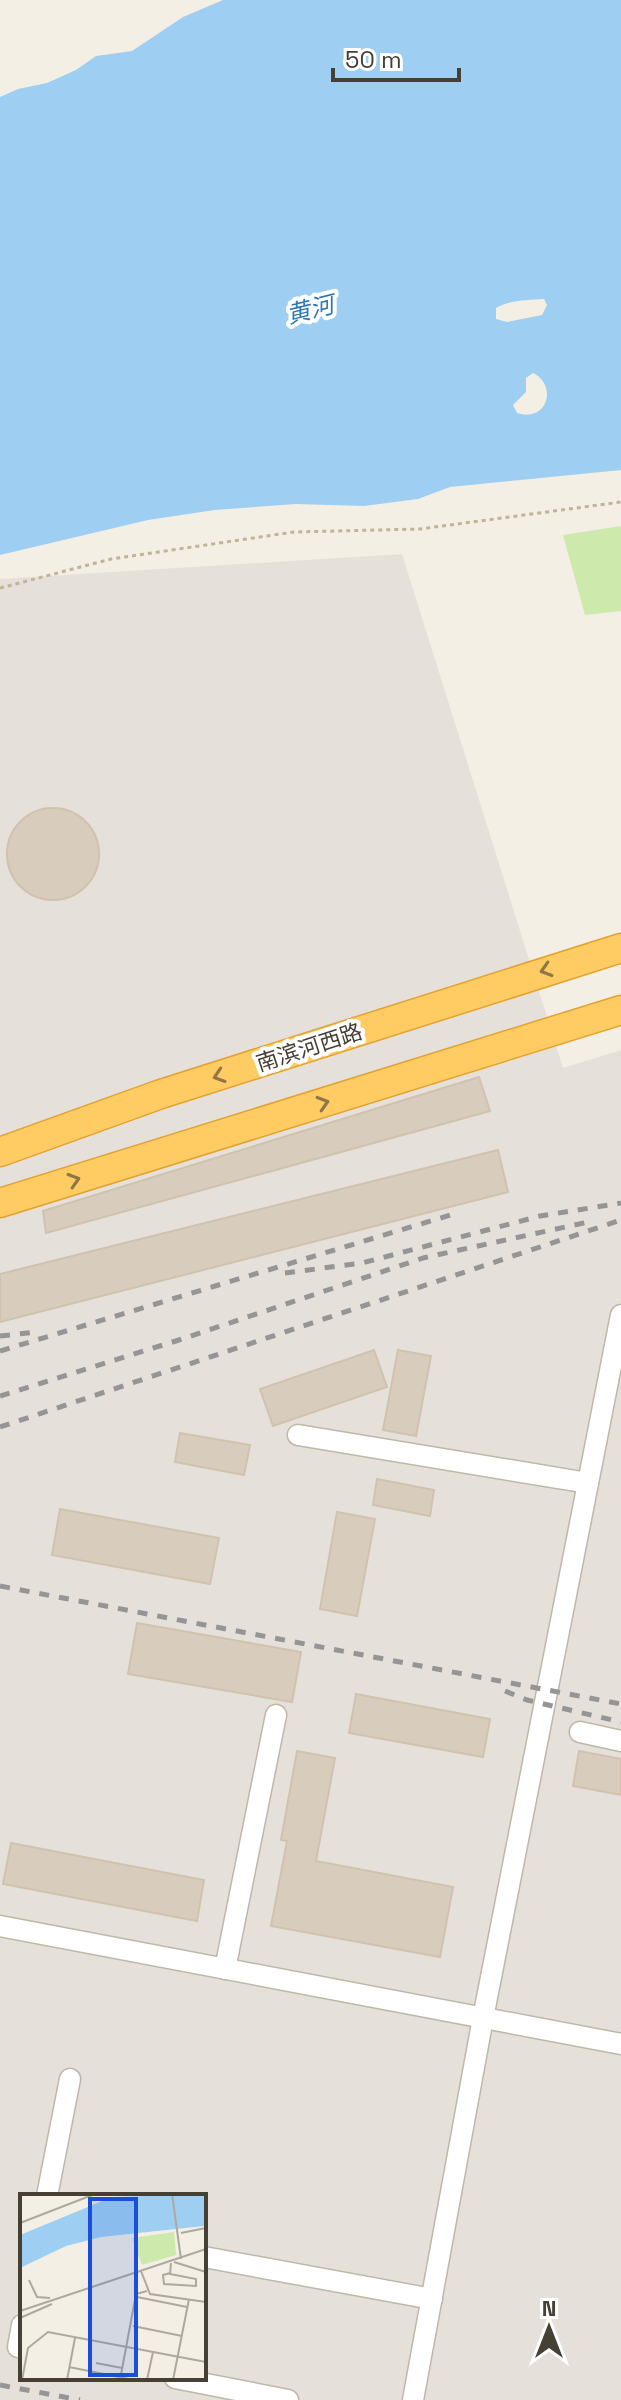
<svg xmlns="http://www.w3.org/2000/svg" width="621" height="2400" viewBox="0 0 621 2400" font-family="'Space Grotesk','Noto Sans SC',sans-serif">
<rect width="100%" height="100%" fill="#f3efe4"/>
<path fill="#e5e0da" fill-rule="evenodd" d="M402,554L563,1068L621,1050V2400H0V579ZM22,2196H204V2378H22Z"/>
<polygon fill="#cde9ab" points="621,526 621,611 585,615 563,535"/>
<path fill="#9ecff3" fill-rule="evenodd" d="M223,0H621V470L450,487L418,499L364,506L296,504L215,510L148,520L0,555V97L18,89L47,83L76,70L96,56L132,51L183,17ZM544,299L547,305L542,315L507,322L496,319V308C510,300 528,300 544,299ZM533,373C557,384 549,423 517,413L513,405L526,392V378Z"/>
<g fill="#d8cdbd" stroke="#d0c2ad" stroke-width="2">
<circle cx="53" cy="854" r="46"/>
<polygon points="479,1077 490,1111 46,1233 43,1211"/>
<polygon points="498,1150 508,1192 0,1322 0,1274"/>
<polygon points="374,1350 387,1387 273,1426 260,1389"/>
<polygon points="398,1350 431,1356 416,1436 383,1430"/>
<polygon points="180,1433 250,1445 244,1475 175,1462"/>
<polygon points="377,1479 434,1490 430,1516 373,1505"/>
<polygon points="60,1509 219,1538 210,1584 52,1555"/>
<polygon points="337,1512 375,1519 357,1616 320,1609"/>
<polygon points="137,1623 301,1652 292,1702 128,1674"/>
<polygon points="356,1694 490,1719 483,1757 349,1733"/>
<polygon points="297,1751 335,1758 316,1861 453,1887 440,1957 271,1926 287,1841 281,1840"/>
<polygon points="579,1751 621,1759 621,1795 573,1786"/>
<polygon points="11,1843 204,1880 197,1921 3,1884"/>
</g>
<g fill="none" stroke-linecap="round" stroke-linejoin="round">
<g stroke="#bfb7a7" stroke-width="23">
<g id="minor">
<polyline points="298,1435 588,1483"/>
<polyline points="580,1732 621,1741"/>
<polyline points="0,1926 621,2044"/>
<polyline points="225,1969 276,1715"/>
<polyline points="47,2196 70,2079"/>
<polyline points="204,2257 432,2299"/>
<polyline points="18,2347 22,2325"/>
<polyline points="175,2378 288,2400"/>
<polyline points="413,2400 483,2018 621,1315"/>
</g>
</g>
<g stroke="#e3a22f" stroke-width="31">
<g id="highway">
<polyline points="0,1152 161,1094 621,948"/>
<polyline points="0,1203 621,1010"/>
</g>
</g>
<polyline stroke="#c1b397" stroke-width="3" stroke-dasharray="4 4" stroke-linecap="butt" points="0,588 111,559 294,532 420,529 621,502"/>
<use href="#minor" stroke="#fff" stroke-width="20"/>
<use href="#highway" stroke="#ffcc63" stroke-width="28"/>
<g stroke="#959595" stroke-width="5" stroke-dasharray="10 10" stroke-linecap="butt">
<polyline points="285,1273 362,1263 540,1216 621,1203"/>
<polyline points="0,1336 36,1332"/>
<polyline points="0,1351 457,1213"/>
<polyline points="0,1396 179,1340 423,1258 593,1221"/>
<polyline points="0,1427 621,1220"/>
<polyline points="0,1586 621,1704"/>
<polyline points="505,1691 527,1700 621,1722"/>
<polyline points="0,2385 80,2400"/>
</g>
</g>
<defs><path id="oneway-chevron" d="M-2-3.5L2.5 0L-2 3.5" fill="none" stroke-width="1.6" stroke-linecap="round" stroke-linejoin="round" transform="scale(2)"/></defs>
<g stroke="#8f7747">
<use href="#oneway-chevron" transform="translate(546 970) rotate(163)"/>
<use href="#oneway-chevron" transform="translate(219 1076) rotate(162)"/>
<use href="#oneway-chevron" transform="translate(323 1103) rotate(-17)"/>
<use href="#oneway-chevron" transform="translate(74 1180) rotate(-17)"/>
</g>
<g text-anchor="middle" stroke-width="8" stroke-linejoin="round" paint-order="stroke">
<g font-size="22" fill="#453f34" stroke="#fff">
<text transform="translate(309 1047) rotate(-18)" y="8">南滨河西路</text>
</g>
<g font-size="24" font-style="italic" fill="#2a79b5" stroke="#fff">
<text transform="translate(310 310) rotate(-14)" y="8">黄河</text>
</g>
</g>
<g transform="translate(20 2194)">
<rect width="186" height="186" fill="#f3efe4"/>
<path d="M154,38L156,61L122,71L112,44Z" fill="#cde9ab"/>
<path d="M186,0L184,32L81,43L46,52L0,74V41L92,3Z" fill="#9ecff3"/>
<path fill="none" stroke="#ada99e" stroke-width="2" d="M152,0L161,65M0,29L75,0M161,39L186,34M154,68L186,78M121,77L130,100L186,108M150,79L143,81L144,90L176,92V85L150,80L151,69M9,86L17,103L30,104M117,103L167,113M0,117L186,55M0,124L32,110M113,132L162,142M76,169L102,174M49,173L114,186M2,186L8,154L28,138L186,168M47,186L55,144M100,186L116,100L127,97M127,186L133,158M153,186L169,105"/>
<path fill="#1d4ed8" fill-opacity="0.15" stroke="#1d4ed8" stroke-width="4" d="M70,5H116V181H70Z"/>
<rect width="186" height="186" fill="none" stroke="#453f34" stroke-width="4"/>
</g>
<g transform="translate(549 2328)" stroke="#ffffff" stroke-width="6" paint-order="stroke">
<path d="M0-6L14 30L0 20L-14 30Z" fill="#453f34"/>
<text y="-12" font-size="22" font-weight="bold" text-anchor="middle" fill="#453f34">N</text>
</g>
<path d="M333 68v12h126v-12" fill="none" stroke="#453f34" stroke-width="4"/>
<text x="345" y="68" font-size="24" fill="#453f34" stroke="#ffffff" stroke-width="6" paint-order="stroke">50 m</text>
</svg>
